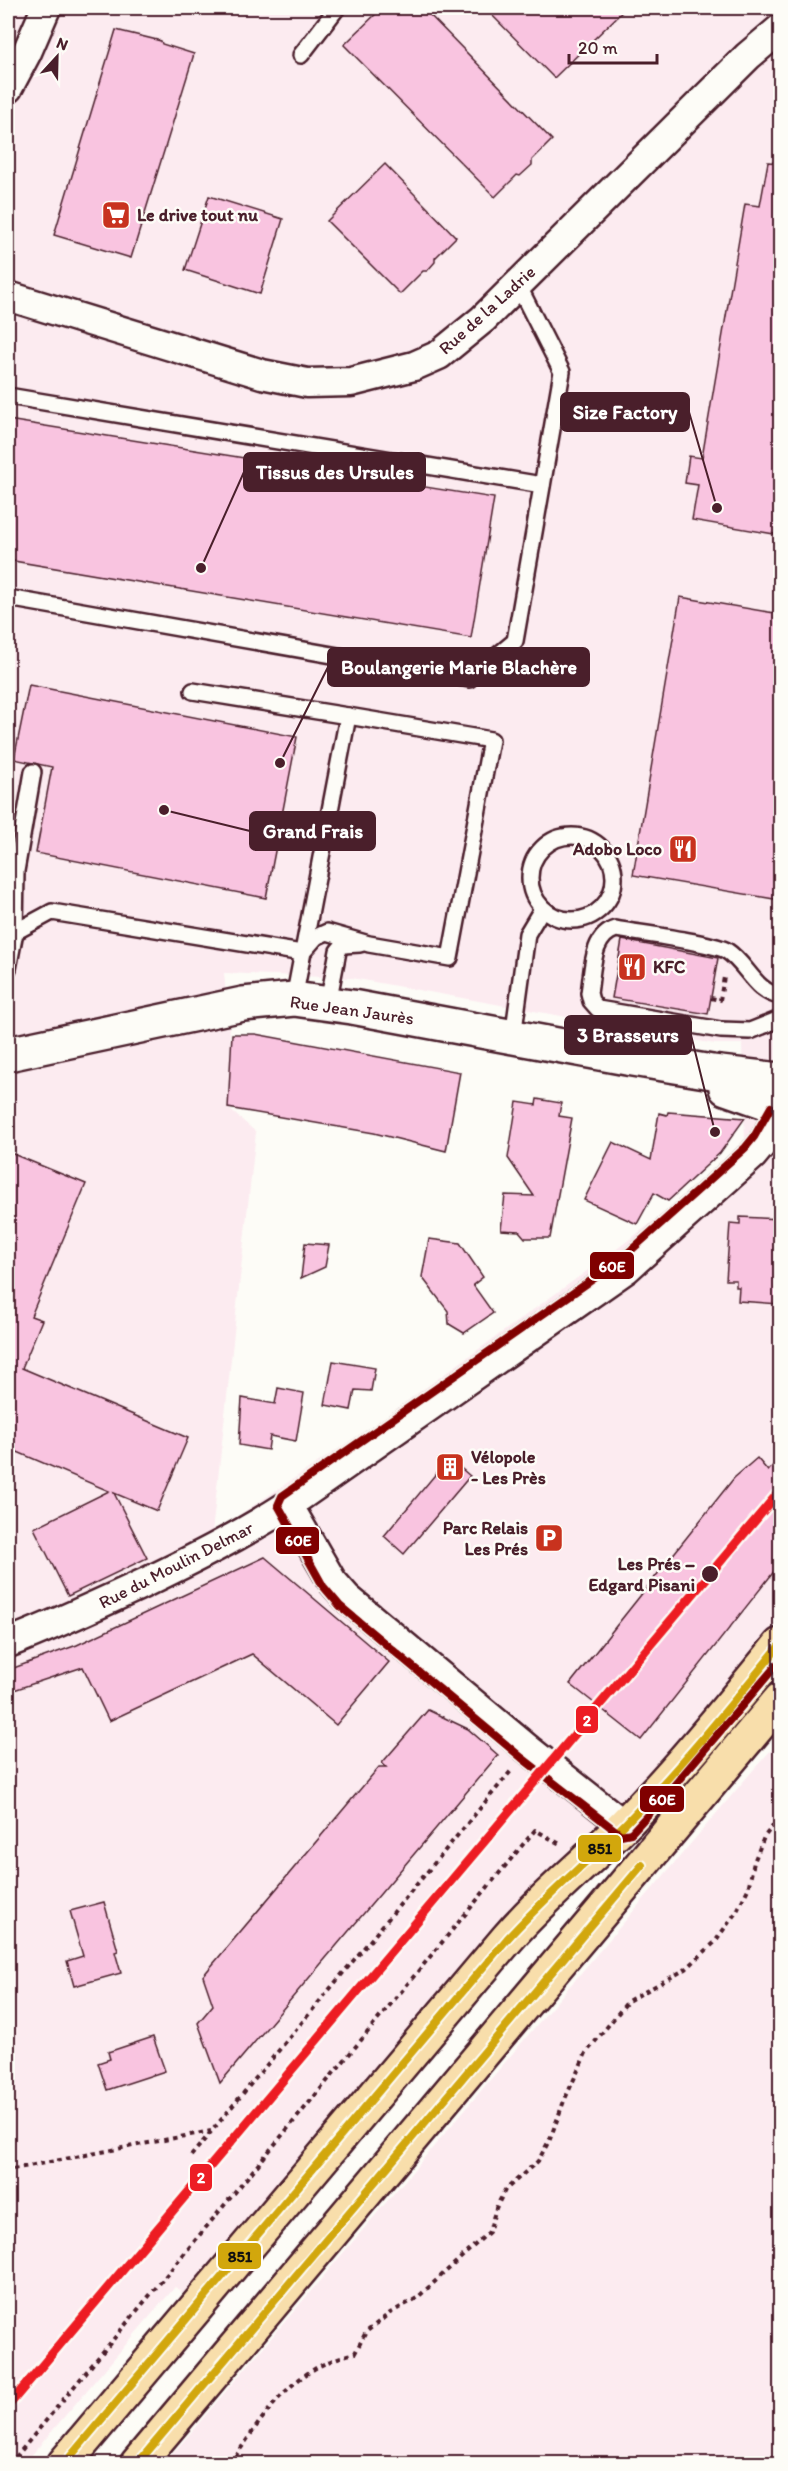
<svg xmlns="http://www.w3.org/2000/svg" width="788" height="2471" viewBox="0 0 788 2471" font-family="Itim,sans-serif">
<rect width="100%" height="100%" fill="#fdfcf7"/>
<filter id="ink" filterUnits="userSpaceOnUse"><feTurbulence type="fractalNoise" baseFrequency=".0167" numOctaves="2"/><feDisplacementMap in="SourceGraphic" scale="12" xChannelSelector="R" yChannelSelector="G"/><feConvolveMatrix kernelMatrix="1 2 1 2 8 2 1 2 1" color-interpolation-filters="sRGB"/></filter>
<g filter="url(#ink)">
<g fill="#fcebf0" fill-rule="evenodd">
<path d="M8,8H780V1617L643,1785L186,2296L175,2287L24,2464L8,2463ZM224,973L352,978L715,1044H742L745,1143L695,1190L598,1263L371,1427L212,1533L256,1132L228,1108L231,1045Z"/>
<polygon points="780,1740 780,2463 165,2463 754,1769"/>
</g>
<g fill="#f9c4e0" stroke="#4a1f2b" stroke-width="1.5">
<polygon points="382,8 423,8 552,140 532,160 532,165 520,176 517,175 495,197 344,45"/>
<polygon points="485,8 626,8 554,78"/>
<polygon points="116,30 161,41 162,44 194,54 131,258 54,235"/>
<polygon points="768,162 780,163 780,535 692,520 698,485 685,483 689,456 702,458 745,204 760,206"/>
<polygon points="385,164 456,237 435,258 435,262 427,271 423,271 400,294 327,221"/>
<polygon points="209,196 283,219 260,294 185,270"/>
<polygon points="8,420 494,498 471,638 8,560"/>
<polygon points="680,597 780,614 780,900 633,875"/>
<polygon points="29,685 297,737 266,898 36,853 52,767 14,759"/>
<polygon points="622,940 718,958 708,1014 612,998"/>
<polygon points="232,1034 255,1034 460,1072 446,1151 374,1133 228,1108"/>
<polygon points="537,1099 561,1103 559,1116 572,1118 550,1238 525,1238 519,1231 501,1230 505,1195 534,1196 508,1158 517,1102 536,1105"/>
<polygon points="668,1112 745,1118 720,1153 668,1201 654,1193 637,1224 584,1200 613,1142 651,1160 659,1113 667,1115"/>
<polygon points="8,1152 86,1184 31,1316 42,1320 22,1368 188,1438 157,1511 114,1493 147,1558 68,1596 34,1528 109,1491 8,1448"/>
<polygon points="740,1217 780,1219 780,1304 738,1301 739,1287 736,1287 736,1280 726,1280 730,1223 740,1224"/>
<polygon points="429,1239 460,1243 483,1277 473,1285 493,1313 464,1333 449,1324 448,1311 422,1277"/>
<polygon points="305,1243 329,1245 325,1267 301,1278"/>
<polygon points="333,1361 375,1368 371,1391 355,1390 351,1410 325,1405"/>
<polygon points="278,1388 304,1393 296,1441 270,1436 268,1450 239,1445 242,1398 275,1404"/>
<polygon points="449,1458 470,1476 404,1554 384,1536"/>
<polygon points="757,1458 768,1471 780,1458 780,1564 641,1740 570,1684 734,1478"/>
<polygon points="265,1557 389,1662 336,1725 252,1654 109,1721 83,1667 8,1692 8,1670 77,1645"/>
<polygon points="428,1710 468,1729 498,1755 220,2083 198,2023 213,2005 203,1976 379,1767 386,1767 382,1763"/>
<polygon points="104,1902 118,1951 115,1952 121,1973 74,1986 67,1961 83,1956 70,1911"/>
<polygon points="153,2037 165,2071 107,2090 98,2063 110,2059 108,2052"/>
</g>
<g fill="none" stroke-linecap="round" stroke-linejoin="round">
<g stroke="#4a1f2b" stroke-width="20">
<g id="service">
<polyline points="301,55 337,8"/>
<polyline points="8,396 542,485"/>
<polyline points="8,598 469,679 515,641 562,372 518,285"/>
<polyline points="193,691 348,716"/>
<circle cx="572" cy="878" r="42"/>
<polyline points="15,932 16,871 33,772"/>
<polyline points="8,969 15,932 52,912 302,953 316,937 327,932 369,944 450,958 491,740 348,716 294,999"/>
<path d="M780,996C755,992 747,964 727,951C715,943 637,933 616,929C591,936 593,970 589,993L591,1001L598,1009L721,1030L750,1031L780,1019"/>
<polyline points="328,1003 338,951 343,945 360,944"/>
<polyline points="513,1037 527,934 542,909"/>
</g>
</g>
<g stroke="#4a1f2b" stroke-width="33">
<g id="minor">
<polyline points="8,88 27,52 46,8"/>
<polyline points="8,296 262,374 307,383 351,382 414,366 439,355 483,319 748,56 780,29"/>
<polyline points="288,1505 332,1581 347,1598 529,1750 624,1825"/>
<path d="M8,1643C52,1626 95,1606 138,1586C190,1561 240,1536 288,1505L626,1269L753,1155L763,1143L780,1112"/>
</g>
</g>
<g stroke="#4a1f2b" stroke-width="38">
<g id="tertiary">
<polyline points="8,1054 243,1004 294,999 352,1007 627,1058 712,1072 780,1080"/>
<polyline points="726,1088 780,1107"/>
</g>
</g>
<g stroke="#4a1f2b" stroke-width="38">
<g id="primary">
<path d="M64,2464L507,1939C543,1897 586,1863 625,1824C680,1768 730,1706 780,1645"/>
<polyline points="137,2464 780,1700"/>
</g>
</g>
<g stroke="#4a1f2b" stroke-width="4" stroke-dasharray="4.5 4.5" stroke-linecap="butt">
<polyline points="711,998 720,1000 724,977"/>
<polyline points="191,2156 511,1771"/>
<polyline points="13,2169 211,2131"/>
<polyline points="10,2464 535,1830 560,1844"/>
<path d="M230,2464C266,2413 291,2368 355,2353L366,2332L390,2313L417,2298L489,2232L496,2208L505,2190L538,2161L550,2139L564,2101L586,2053L628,2001L686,1969L714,1943L737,1911L748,1889L754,1862L764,1837L780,1817"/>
</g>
<use href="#service" stroke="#fdfcf7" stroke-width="15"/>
<use href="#minor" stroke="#fdfcf7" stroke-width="28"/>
<use href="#tertiary" stroke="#fdfcf7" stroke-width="33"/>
<use href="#primary" stroke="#f8deab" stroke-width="33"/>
<g stroke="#fdfcf7" stroke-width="12">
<g id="bus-1">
<path d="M64,2464L507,1939C544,1898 586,1863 625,1824C680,1768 730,1706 780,1645"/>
<polyline points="137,2464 642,1865"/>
</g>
</g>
<g stroke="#fdfcf7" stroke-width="12">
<polyline id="bus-2" points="771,1107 754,1137 745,1148 619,1261 282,1496 278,1505 323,1586 340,1606 522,1758 621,1835 631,1833 665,1796 780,1661"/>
</g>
<use href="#bus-1" stroke="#d2a70c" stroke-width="8"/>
<use href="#bus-2" stroke="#800000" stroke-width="8"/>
<g stroke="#fdfcf7" stroke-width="14">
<polyline id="metro-1" points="8,2406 780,1491"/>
</g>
<use href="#metro-1" stroke="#ed1d24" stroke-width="9"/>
</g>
</g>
<defs>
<g id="supermarket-square" transform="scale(1.5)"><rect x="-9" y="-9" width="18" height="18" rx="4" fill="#c8321e" stroke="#fdfcf7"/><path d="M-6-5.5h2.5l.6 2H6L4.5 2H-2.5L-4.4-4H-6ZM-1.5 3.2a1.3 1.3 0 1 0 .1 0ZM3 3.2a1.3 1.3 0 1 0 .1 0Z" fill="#fff"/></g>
<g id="restaurant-square" transform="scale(1.5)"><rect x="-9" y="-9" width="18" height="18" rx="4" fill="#c8321e" stroke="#fdfcf7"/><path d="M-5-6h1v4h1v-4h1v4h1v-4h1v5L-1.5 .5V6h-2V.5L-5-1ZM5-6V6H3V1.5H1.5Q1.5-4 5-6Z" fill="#fff"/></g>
<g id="building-square" transform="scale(1.5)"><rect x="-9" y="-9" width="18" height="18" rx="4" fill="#c8321e" stroke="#fdfcf7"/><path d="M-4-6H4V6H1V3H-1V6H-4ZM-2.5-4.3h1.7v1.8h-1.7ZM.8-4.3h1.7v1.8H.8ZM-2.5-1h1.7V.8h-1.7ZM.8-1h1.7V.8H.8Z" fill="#fff"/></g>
<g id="parking-square" transform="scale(1.5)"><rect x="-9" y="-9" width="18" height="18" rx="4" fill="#c8321e" stroke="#fdfcf7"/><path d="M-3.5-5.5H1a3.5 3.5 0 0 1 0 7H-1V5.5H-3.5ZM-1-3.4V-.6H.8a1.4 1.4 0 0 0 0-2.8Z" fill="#fff"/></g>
</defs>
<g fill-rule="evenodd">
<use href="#supermarket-square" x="116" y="215"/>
<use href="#restaurant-square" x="683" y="849"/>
<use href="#restaurant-square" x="632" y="967"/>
<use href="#building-square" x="450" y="1467"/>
<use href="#parking-square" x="549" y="1538"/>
</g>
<circle fill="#4a1f2b" stroke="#fdfcf7" stroke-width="2" cx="710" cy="1574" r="9"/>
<g text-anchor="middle" stroke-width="5" stroke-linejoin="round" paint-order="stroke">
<g font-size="18" font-weight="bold" fill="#4a1f2b" stroke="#fdfcf7" text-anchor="start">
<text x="137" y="221">Le drive tout nu</text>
<text x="662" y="855" text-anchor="end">Adobo Loco</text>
<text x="653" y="973">KFC</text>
<text x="471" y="1463">Vélopole<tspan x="471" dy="21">- Les Près</tspan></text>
<text x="528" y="1534" text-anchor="end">Parc Relais<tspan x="528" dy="21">Les Prés</tspan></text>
</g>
<g font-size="18" fill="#4a1f2b" stroke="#fdfcf7">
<text transform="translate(487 310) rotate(-42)" y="6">Rue de la Ladrie</text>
<text transform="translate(352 1010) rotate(8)" y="6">Rue Jean Jaurès</text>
<text transform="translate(176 1565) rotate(-27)" y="6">Rue du Moulin Delmar</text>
</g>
<g font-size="18" font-weight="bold" fill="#4a1f2b" stroke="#fdfcf7" text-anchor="end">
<text x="695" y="1570">Les Prés –<tspan x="695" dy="21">Edgard Pisani</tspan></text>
</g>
</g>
<path fill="none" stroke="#4a1f2b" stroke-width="2" d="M717 508L689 412M201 568L244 472M280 763L328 667M164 810L250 831M715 1132L691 1035"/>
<g fill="#4a1f2b" stroke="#fdfcf7" stroke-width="2">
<circle cx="717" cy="508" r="6"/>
<circle cx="201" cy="568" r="6"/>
<circle cx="280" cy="763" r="6"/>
<circle cx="164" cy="810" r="6"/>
<circle cx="715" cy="1132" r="6"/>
</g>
<g fill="#4a1f2b" stroke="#4a1f2b" stroke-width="2">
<rect x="561" y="393" width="128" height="38" rx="6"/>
<rect x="244" y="453" width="181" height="38" rx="6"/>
<rect x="328" y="648" width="261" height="38" rx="6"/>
<rect x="250" y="812" width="125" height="38" rx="6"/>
<rect x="565" y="1016" width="126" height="38" rx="6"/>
</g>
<g font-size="20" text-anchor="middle" font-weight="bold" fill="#fff">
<text x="625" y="419">Size Factory</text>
<text x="335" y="479">Tissus des Ursules</text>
<text x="459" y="674">Boulangerie Marie Blachère</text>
<text x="313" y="838">Grand Frais</text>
<text x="628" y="1042">3 Brasseurs</text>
</g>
<g stroke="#fdfcf7" stroke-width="2">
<rect x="589" y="1251" width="46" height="29" rx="6" fill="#800000"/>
<rect x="275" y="1526" width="45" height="29" rx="6" fill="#800000"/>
<rect x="575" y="1705" width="24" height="29" rx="6" fill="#ed1d24"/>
<rect x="639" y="1785" width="46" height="28" rx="6" fill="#800000"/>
<rect x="577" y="1834" width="45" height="29" rx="6" fill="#d2a70c"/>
<rect x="189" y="2163" width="24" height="29" rx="6" fill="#ed1d24"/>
<rect x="217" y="2242" width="45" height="28" rx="6" fill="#d2a70c"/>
</g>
<g font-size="16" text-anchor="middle" font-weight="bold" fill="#fff">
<text x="612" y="1272">60E</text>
<text x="298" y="1546">60E</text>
<text x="587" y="1726">2</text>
<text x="662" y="1805">60E</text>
<text x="201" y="2183">2</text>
</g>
<g font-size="16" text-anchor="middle" font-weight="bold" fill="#111">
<text x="600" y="1854">851</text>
<text x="240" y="2262">851</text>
</g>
<rect width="788" height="2471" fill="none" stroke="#fdfcf7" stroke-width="30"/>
<rect x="15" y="15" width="758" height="2441" fill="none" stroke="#4a1f2b" stroke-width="2" filter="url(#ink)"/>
<g transform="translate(57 57) rotate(22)" stroke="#fdfcf7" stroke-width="4.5" paint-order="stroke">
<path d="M0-4.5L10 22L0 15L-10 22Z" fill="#4a1f2b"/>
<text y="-9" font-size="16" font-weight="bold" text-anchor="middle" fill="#4a1f2b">N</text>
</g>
<path d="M569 54v9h88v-9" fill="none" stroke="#4a1f2b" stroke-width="3"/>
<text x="578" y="54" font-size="18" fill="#4a1f2b" stroke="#fdfcf7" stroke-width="4.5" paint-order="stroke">20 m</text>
</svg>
